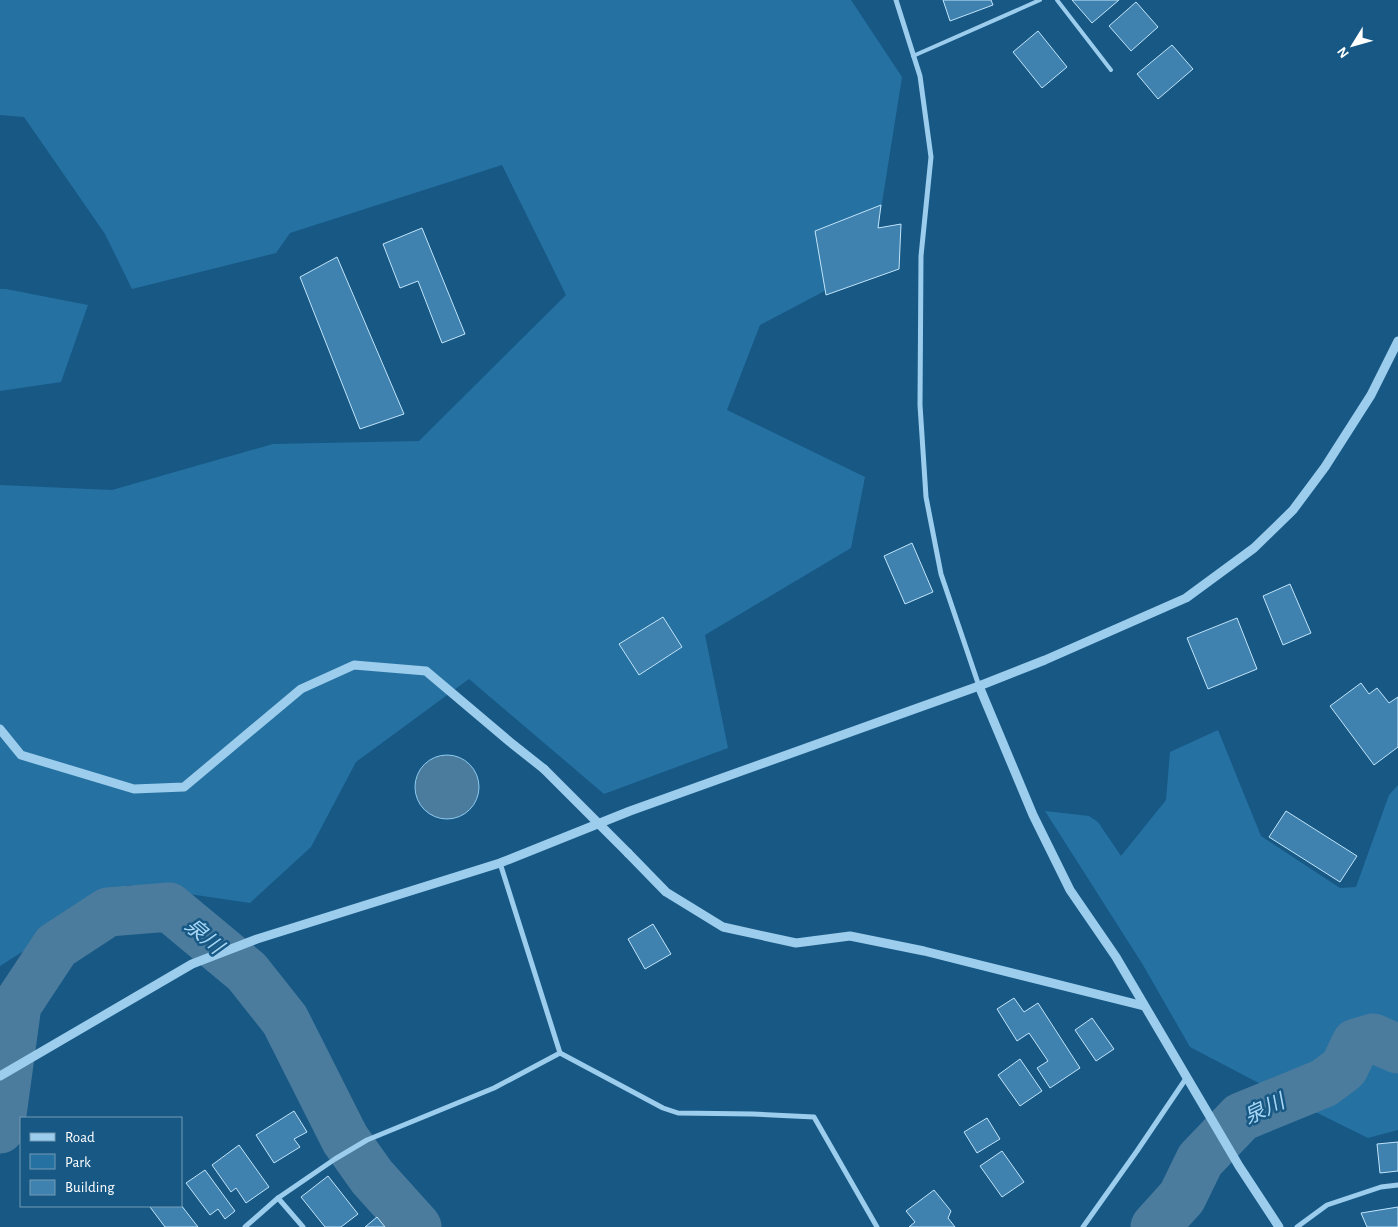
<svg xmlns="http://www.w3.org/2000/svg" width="1398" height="1227" viewBox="0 0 1398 1227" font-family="'Alegreya Sans','Noto Sans JP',sans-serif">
<rect width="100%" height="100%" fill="#175885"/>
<g fill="#2571a2">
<polygon points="0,0 851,0 902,77 872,266 760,325 727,410 865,477 851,548 705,635 728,748 604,794 469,679 356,762 311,847 250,903 128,885 0,966 0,485 112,490 273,444 419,441 566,295 502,165 290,233 276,253 132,289 105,234 24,117 0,115"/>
<polygon points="0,289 6,289 88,305 61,382 0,391"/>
<polygon points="1218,730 1261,836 1340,888 1356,887 1389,795 1398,785 1398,1130 1368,1138 1291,1100 1190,1047 1143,965 1045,811 1089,816 1098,822 1121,856 1166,800 1170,752"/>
</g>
<circle fill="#4c7c9d" stroke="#8ecbf0" cx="447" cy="787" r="32"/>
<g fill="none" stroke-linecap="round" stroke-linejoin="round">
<g stroke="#4c7c9d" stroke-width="49">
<polyline points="0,1129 17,1005 56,946 108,912 169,907 247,972 285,1020 345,1139 372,1177 417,1227"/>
<polyline points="1155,1227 1182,1197 1200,1160 1241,1117 1324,1083 1344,1068 1356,1043 1373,1038 1398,1049"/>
</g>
</g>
<g fill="#3f82af" stroke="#c1e4fa">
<polygon points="943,0 991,0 993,5 950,21"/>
<polygon points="1072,0 1119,0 1092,23"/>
<polygon points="1136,2 1158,27 1131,51 1109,26"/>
<polygon points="1038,31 1067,67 1042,88 1013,52"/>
<polygon points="1172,45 1193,69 1158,99 1137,74"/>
<polygon points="881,205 878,228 901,224 899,269 826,295 815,231"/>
<polygon points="422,228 465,334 442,343 418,281 400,288 383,244"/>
<polygon points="337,257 404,414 360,429 300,277"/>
<polygon points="912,543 933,592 905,604 884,556"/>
<polygon points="1290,584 1311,633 1283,645 1263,596"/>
<polygon points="663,617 682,647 639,675 619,644"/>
<polygon points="1237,618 1257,669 1208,689 1187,638"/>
<polygon points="1361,683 1369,694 1377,688 1389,703 1398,697 1398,747 1374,765 1330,706"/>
<polygon points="1286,811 1357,856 1340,882 1269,837"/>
<polygon points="653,924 671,954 645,969 628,939"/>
<polygon points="1014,998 1024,1012 1038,1003 1080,1068 1050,1088 1037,1068 1048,1061 1029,1033 1017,1041 997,1009"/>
<polygon points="1092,1018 1114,1049 1096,1061 1075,1030"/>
<polygon points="1020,1059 1042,1091 1020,1106 998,1075"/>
<polygon points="294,1111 307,1132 294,1139 300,1147 274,1163 256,1135"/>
<polygon points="987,1118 1000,1139 977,1153 964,1132"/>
<polygon points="1398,1142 1398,1171 1380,1173 1377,1144"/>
<polygon points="239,1145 269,1187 246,1203 236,1188 231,1192 212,1165"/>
<polygon points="1002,1151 1024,1182 1002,1197 980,1166"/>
<polygon points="205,1170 235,1211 225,1219 218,1209 210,1215 186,1183"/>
<polygon points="328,1176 358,1214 341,1227 325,1227 301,1197"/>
<polygon points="934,1190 951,1211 948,1218 955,1227 909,1227 915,1222 906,1211"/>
<polygon points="181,1205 198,1227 165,1227 150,1207 152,1206"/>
<polygon points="1398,1207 1398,1227 1367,1227 1361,1213"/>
<polygon points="377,1217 385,1227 365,1227"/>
</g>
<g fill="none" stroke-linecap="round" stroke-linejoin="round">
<g stroke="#9ccded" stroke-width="4">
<polyline points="1057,0 1111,70"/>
<polyline points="913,56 1040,0"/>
</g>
<g stroke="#9ccded" stroke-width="5">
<polyline points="896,0 920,76 931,157 921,256 920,405 926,497 941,574 979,686"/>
<polyline points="500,863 560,1053"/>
<polyline points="278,1198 335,1159 367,1140 494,1088 560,1053 663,1108 678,1113 753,1114 814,1117 877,1227"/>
<polyline points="245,1227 278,1198 303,1227"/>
<polyline points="1083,1227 1137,1151 1187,1077"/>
<polyline points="1297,1227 1327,1205 1381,1187 1398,1185"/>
</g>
<g stroke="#9ccded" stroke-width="9">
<polyline points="979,686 1033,815 1070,890 1116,957 1239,1166 1279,1227"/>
<polyline points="0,729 21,755 134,789 184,787 301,689 354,665 426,671 510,742 544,769"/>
<polyline points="628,853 666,892 723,927 796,943 850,936 924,951 1144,1006"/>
<polyline points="0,1076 192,964 257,939 500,863 630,811 979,686 1045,660 1186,598 1254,548 1293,510 1325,467 1371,395 1398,341"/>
</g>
<polyline stroke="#9ccded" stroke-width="9" points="544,769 628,853"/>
</g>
<g text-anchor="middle" stroke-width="5" stroke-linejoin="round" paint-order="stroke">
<g font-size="21" font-style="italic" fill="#a7d7f5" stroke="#175885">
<text transform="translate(204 936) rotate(40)" y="7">泉川</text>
<text transform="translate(1264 1109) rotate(-25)" y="7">泉川</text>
</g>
</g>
<rect x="20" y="1117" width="162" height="90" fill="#175885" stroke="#749bb6"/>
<rect x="30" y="1133" width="25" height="8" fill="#9ccded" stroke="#749bb6"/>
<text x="65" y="1142" font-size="15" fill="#ffffff">Road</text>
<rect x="30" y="1154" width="25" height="15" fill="#2571a2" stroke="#749bb6"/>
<text x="65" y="1167" font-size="15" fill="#ffffff">Park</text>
<rect x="30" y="1180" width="25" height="15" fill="#3f82af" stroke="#749bb6"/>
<text x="65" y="1192" font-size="15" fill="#ffffff">Building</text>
<g transform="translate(1353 45) rotate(233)" stroke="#175885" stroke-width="4" paint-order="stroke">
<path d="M0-4L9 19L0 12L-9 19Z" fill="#ffffff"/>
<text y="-8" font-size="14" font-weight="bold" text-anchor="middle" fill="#ffffff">N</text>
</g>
</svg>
